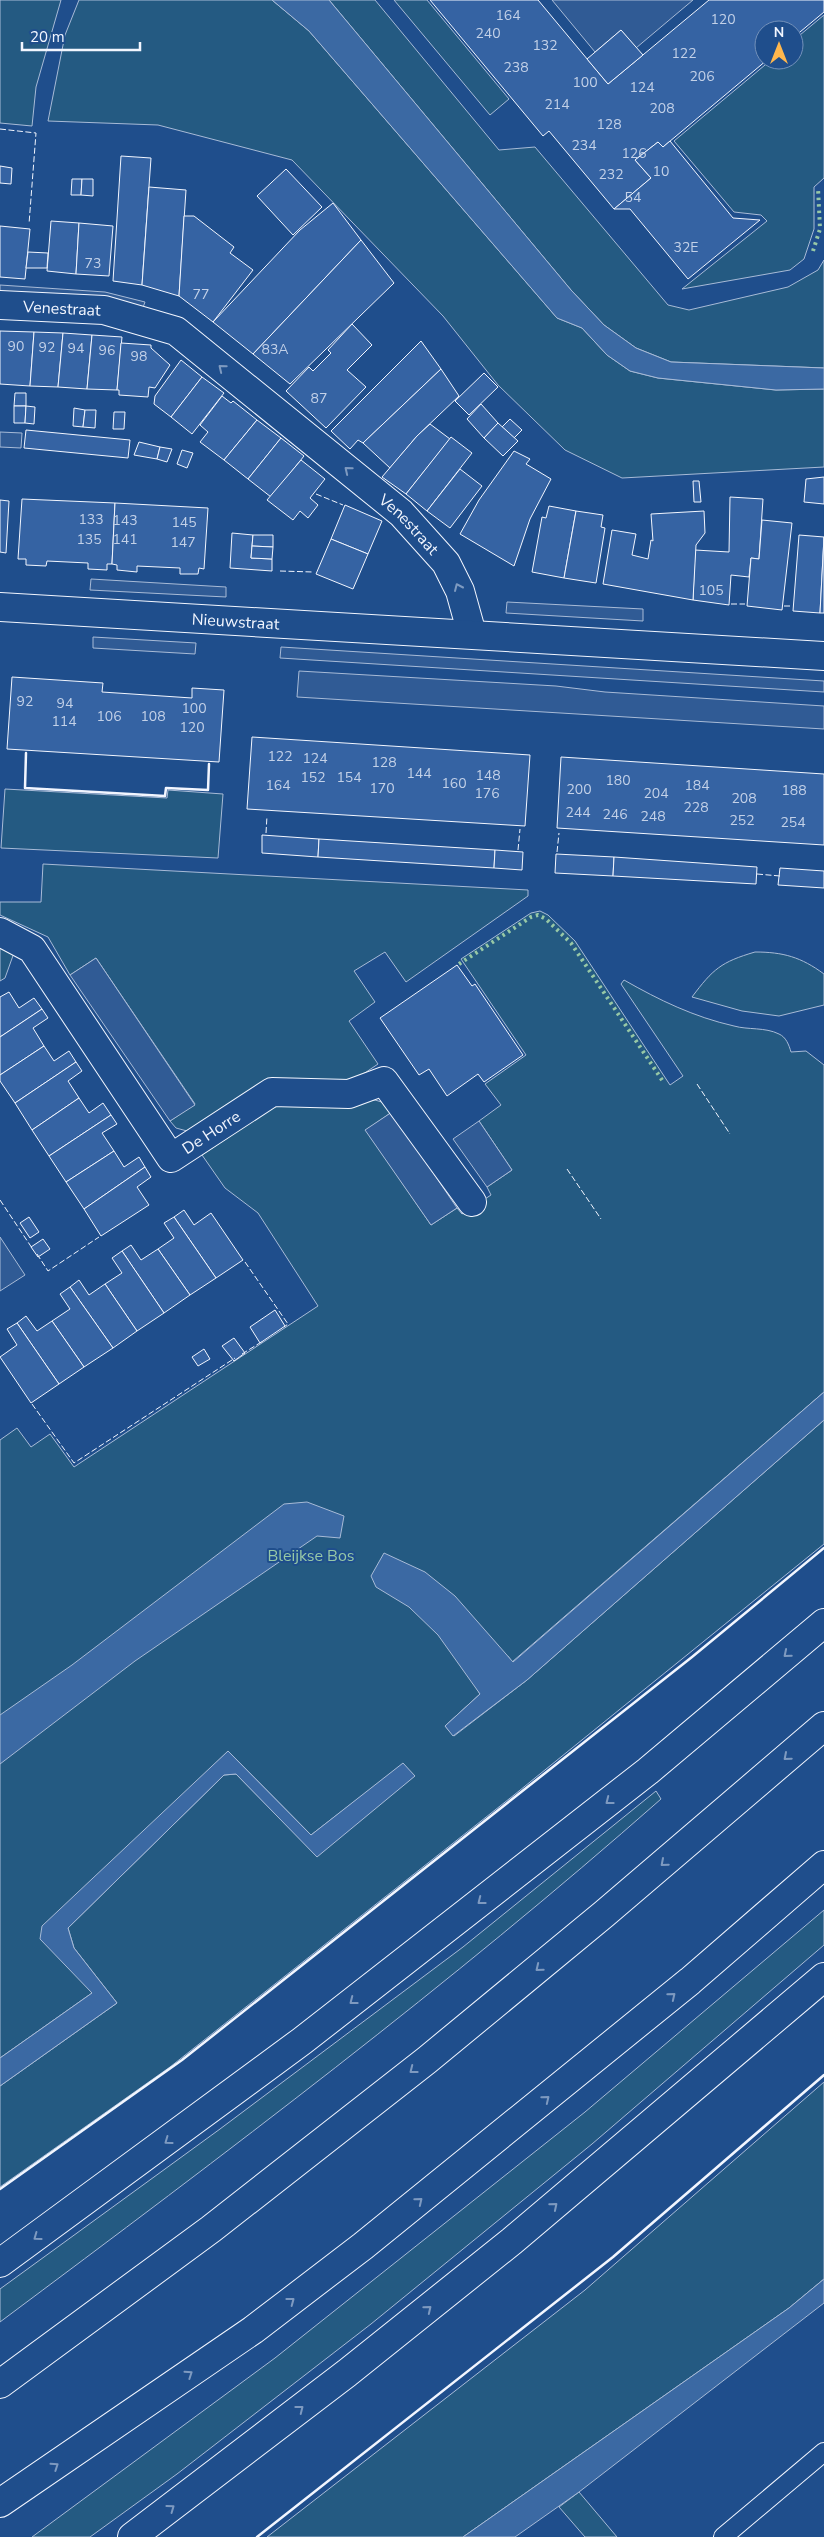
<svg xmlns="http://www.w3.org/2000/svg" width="824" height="2537" viewBox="0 0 824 2537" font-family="'Nunito Sans',sans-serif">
<rect width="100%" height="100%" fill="#1f4e8c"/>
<g fill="#245a82" stroke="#a8bbd7">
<polygon points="0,0 61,0 36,87 32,126 0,123"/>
<polygon points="79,0 272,0 309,31 557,318 582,328 607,355 630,371 658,378 776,390 824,389 824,467 622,478 565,450 498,385 443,316 292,160 158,125 48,121 65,35"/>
<polygon points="329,0 375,0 499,150 535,147 668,305 689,310 788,287 818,270 824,260 824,368 671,362 636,348 604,325 571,290"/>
<polygon points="394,0 427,0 509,99 490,115"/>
<polygon points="824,15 824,178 814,187 814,229 804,259 790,270 682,289 767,221 761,215 734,212 674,141 771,60 794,60 794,40"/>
<polygon points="5,789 167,798 168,790 223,794 218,858 1,848"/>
<polygon points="43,864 528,890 528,896 406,982 385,952 354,971 375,1002 349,1021 378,1064 347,1085 187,1131 176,1128 170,1121 195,1104 96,958 70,975 48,937 0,915 0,902 41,902"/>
<path d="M540,911L548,915L575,941L670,1085L683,1076L621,984L624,980C659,1000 694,1017 734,1026C748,1030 765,1027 779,1034C786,1037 789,1045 791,1052L806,1051L824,1065V1392L512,1662L508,1656L474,1684L480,1694L445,1726L454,1736L527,1680L824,1420V1544L514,1795L170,2067L0,2187V2086L117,2003L74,1948L68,1928L224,1775L236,1774L317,1856L414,1776L403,1764L311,1835L228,1751L45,1933L92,1993L0,2058V1440L17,1428L31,1447L50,1434L74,1467L318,1306L258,1213L225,1188L202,1155L270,1109L286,1103L375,1100L385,1103L392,1112L366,1130L431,1225L457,1208L462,1214L491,1195L487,1187L512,1170L479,1121L501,1105L485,1084L526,1055L461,959L531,913Z"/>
<polygon points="0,942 15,950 5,978 0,981"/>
<path d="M755,952C783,952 801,957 824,974V1005L779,1016L742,1011L692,997C713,969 721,962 755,952Z"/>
<path d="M656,1791L661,1799C450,1985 225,2154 0,2322V2289L220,2129L463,1947Z"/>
<polygon points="824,1910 824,1945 592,2144 371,2324 177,2474 90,2537 32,2537 275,2358 585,2112"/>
<polygon points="824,2082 824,2279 789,2308 463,2537 267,2537 585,2290"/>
<polygon points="579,2492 617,2537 585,2537 559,2507"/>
</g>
<g fill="#305b95" stroke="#a8bbd7">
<polygon points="552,0 693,0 636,48 621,30 595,52"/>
<polygon points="0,285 105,292 145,302 141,313 0,298"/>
<polygon points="0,432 22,433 21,448 0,447"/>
<polygon points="91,579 226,587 226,597 90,590"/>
<polygon points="507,602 643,609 643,621 506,613"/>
<polygon points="93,637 196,643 195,654 93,648"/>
<polygon points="281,647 824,681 824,692 280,658"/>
<polygon points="299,671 556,686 605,692 824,706 824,729 297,697"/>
<polygon points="96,958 195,1105 170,1121 70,975"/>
<polygon points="392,1112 457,1208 431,1225 365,1130"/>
<polygon points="479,1121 512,1170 487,1187 453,1139"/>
<polygon points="0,1237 25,1275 0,1291"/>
</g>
<g fill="#3b69a3" stroke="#a8bbd7">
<polygon points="272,0 329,0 571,290 604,325 636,348 671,362 824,368 824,389 776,390 658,378 630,371 607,355 582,328 557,318 309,31"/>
<polygon points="824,1392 824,1420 527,1680 453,1736 445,1726 480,1694 438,1635 409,1607 376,1587 371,1576 384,1553 425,1572 455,1596 513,1662"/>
<polygon points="307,1502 344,1516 340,1538 317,1536 135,1661 0,1764 0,1715 72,1665 284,1504"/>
<polygon points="228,1751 311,1835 403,1763 415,1776 317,1857 236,1774 224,1775 68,1928 74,1948 117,2003 0,2086 0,2058 92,1993 40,1939 42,1926"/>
<polygon points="824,2279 824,2303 579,2492 515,2537 463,2537 789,2308"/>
</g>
<g fill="#3563a3" stroke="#f2f6ff">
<polygon points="430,0 538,0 608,84 709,0 824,0 824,12 794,37 794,30 764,30 764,60 767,60 663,147 658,142 635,160 651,178 614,209 549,131 543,136"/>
<polygon points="621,30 643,55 608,84 587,59"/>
<polygon points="670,141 733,218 760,220 688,279 630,209 614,209 651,178 635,160 658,142 663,147"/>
<polygon points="121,156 151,158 142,285 113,281"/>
<polygon points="0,166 12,168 11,184 0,183"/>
<polygon points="286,169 322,207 293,235 257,196"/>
<polygon points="72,179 82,179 81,195 71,195"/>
<polygon points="82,179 93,179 93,196 81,195"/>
<polygon points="149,187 186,190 179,296 142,285"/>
<polygon points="333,203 361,240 253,354 213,322 300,230"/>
<polygon points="184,216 194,216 234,247 230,253 253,270 213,322 179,296"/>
<polygon points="51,221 79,223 76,274 47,271"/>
<polygon points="79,223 113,226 109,276 76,274"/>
<polygon points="0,226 30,229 25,279 0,277"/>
<polygon points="361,240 394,283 290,384 253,354"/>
<polygon points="28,252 48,253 47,268 26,268"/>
<polygon points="352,324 372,345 347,370 366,387 326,428 286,391 309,367 313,371 331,353 328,350"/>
<polygon points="0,331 34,332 30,386 0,384"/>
<polygon points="34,332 63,333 58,387 30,386"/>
<polygon points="63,333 92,335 87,389 58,387"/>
<polygon points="92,335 122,337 117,390 87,389"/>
<polygon points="421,341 441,369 363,443 358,440 350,449 331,431"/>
<polygon points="121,343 151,345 151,348 170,365 155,388 149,387 148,397 119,395 119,390 117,390"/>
<polygon points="181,360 202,377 171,417 154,404 155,396"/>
<polygon points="441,369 459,396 417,436 390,468 363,443"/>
<polygon points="484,373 498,387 469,415 455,401"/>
<polygon points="202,377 224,393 192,434 171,417"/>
<polygon points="15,393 26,393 26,406 14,406"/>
<polygon points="222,396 231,403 233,401 257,420 224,460 200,442 208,432 200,425"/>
<polygon points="481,404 498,423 484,438 467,419"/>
<polygon points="14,406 26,406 25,423 14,423"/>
<polygon points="26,406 35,407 34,424 25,423"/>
<polygon points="74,408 85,410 83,427 73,426"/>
<polygon points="85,410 96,410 95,428 83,427"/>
<polygon points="114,412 125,412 124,429 113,429"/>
<polygon points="510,419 522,430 514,438 502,427"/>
<polygon points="257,420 281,438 248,479 224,460"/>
<polygon points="498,423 518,441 503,456 484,438"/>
<polygon points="430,424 450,439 406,494 382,477 417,436"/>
<polygon points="26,430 130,440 128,458 24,448"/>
<polygon points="451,437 472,453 427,511 406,494"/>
<polygon points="281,438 304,456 271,497 248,479"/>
<polygon points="139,442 160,447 157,459 134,455"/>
<polygon points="160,447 172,449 167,462 157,459"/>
<polygon points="182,450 193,453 187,468 177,464"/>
<polygon points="514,451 530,459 526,464 551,479 530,519 514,566 460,534 479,500"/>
<polygon points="301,460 325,479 310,498 318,505 308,518 300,511 293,520 267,500"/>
<polygon points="460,469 482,486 450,528 427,511"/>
<polygon points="824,477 824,504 804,502 806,479"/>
<polygon points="693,481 699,481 701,502 694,502"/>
<polygon points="730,497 763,499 759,559 751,558 749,577 731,575 729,605 693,600 695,550 729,552"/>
<polygon points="22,499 115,503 112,564 107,564 107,570 88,569 88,563 47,561 46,566 26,565 26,559 18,559"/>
<polygon points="0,500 9,501 6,553 0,552"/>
<polygon points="115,503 208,508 204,569 199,568 198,574 180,574 180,568 137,566 137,572 117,570 117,565 112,564"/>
<polygon points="345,505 382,521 368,554 331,539"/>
<polygon points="549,506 576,511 564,578 532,572 542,517 546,518"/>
<polygon points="576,511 603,515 601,527 605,528 596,583 564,578"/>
<polygon points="704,511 705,533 696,545 693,600 603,584 612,530 636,534 632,555 648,559 651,540 653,541 651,514"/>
<polygon points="762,520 792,523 782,610 747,606 751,558 759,559"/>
<polygon points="232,533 253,535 251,558 272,559 272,571 230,568"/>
<polygon points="253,535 273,535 273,547 252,546"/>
<polygon points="799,535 824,537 820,613 793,611"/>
<polygon points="824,537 824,613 820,613"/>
<polygon points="331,539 368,554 353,589 316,574"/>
<polygon points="252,546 273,547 272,559 251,558"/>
<polygon points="12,677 103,683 102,692 192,698 192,688 224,690 219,762 7,749"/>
<polygon points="252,737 530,755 525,826 247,809"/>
<polygon points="561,757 824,774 824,845 557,828"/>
<polygon points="262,835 319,839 318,857 262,853"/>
<polygon points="319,839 495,850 494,868 318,857"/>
<polygon points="495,850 523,852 522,870 494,868"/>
<polygon points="556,854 614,857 613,876 555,873"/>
<polygon points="614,857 757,867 756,884 613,876"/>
<polygon points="780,868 824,871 824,888 778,885"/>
<polygon points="457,965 472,986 475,984 523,1055 484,1082 478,1074 447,1096 429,1069 419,1075 380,1018"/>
<polygon points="9,992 19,1008 34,998 42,1009 0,1037 0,997"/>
<polygon points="42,1009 48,1018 33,1028 44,1046 0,1075 0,1037"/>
<polygon points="44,1046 54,1061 69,1051 76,1062 15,1103 0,1081 0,1075"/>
<polygon points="76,1062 82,1071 68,1081 79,1098 32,1130 15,1103"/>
<polygon points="79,1098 89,1113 103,1103 111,1115 49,1156 32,1130"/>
<polygon points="111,1115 117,1124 102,1133 114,1151 66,1182 49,1156"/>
<polygon points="114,1151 124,1167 139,1157 145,1167 84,1209 66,1182"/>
<polygon points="145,1167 151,1177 137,1187 149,1205 101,1236 84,1209"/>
<polygon points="184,1210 194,1225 211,1213 243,1260 216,1278 174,1217"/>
<polygon points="29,1217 39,1232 30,1238 20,1223"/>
<polygon points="174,1217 216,1278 190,1295 158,1249 174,1238 164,1223"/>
<polygon points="43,1239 50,1249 38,1257 31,1247"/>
<polygon points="131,1245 141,1260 158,1249 190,1295 164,1313 122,1251"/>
<polygon points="122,1251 164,1313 137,1331 105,1284 122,1273 112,1258"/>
<polygon points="79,1280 89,1295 105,1284 137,1331 113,1348 70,1287"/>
<polygon points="70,1287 113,1348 84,1367 52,1321 70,1309 60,1294"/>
<polygon points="275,1310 285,1326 260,1343 250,1327"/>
<polygon points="26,1316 37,1331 52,1321 84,1367 59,1384 17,1323"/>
<polygon points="17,1323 59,1384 31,1403 0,1357 17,1345 7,1329"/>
<polygon points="234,1338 245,1353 234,1361 222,1346"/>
<polygon points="204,1349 210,1359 198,1366 192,1357"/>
</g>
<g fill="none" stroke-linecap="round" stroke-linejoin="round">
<g stroke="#f2f6ff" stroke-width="20">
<polyline id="lane" points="723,2537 824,2452"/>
</g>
<g stroke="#f2f6ff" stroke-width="30">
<g id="street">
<path id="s1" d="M0,305L104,310L176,331L401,513L446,563L460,591L472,634"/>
<path id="s2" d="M0,932L32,949L171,1158L272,1092L349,1094L384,1081L472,1202"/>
</g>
</g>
<g stroke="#f2f6ff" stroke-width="30">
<g id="secondary">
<path id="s3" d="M0,607L824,656"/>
</g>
</g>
<g stroke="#f2f6ff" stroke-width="30">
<g id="highway">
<polyline points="0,2263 302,2041 648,1771 824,1623"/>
<polyline points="0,2384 211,2229 427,2060 604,1914 824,1726"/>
<polyline points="0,2503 253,2330 363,2246 690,1981 824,1865"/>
<polyline points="132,2537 347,2373 512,2241 824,1977"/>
</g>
</g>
<use href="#lane" stroke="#1f4e8c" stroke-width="18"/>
<use href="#street" stroke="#1f4e8c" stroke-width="28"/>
<use href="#secondary" stroke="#1f4e8c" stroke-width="28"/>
<use href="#highway" stroke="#1f4e8c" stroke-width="28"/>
<g stroke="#97c8a6" stroke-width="4" stroke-dasharray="2.5 4" stroke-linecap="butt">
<polyline points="813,251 820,229 818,188"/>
<polyline points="459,964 531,917 538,915 546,919 571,943 664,1083"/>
</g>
<g stroke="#f2f6ff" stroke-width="1" stroke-dasharray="6 2.5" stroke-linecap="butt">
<polyline points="0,129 36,133 29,224"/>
<polyline points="316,494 343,505"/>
<polyline points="280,571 313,572"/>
<polyline points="731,604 745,604"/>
<polyline points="784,606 792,606"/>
<polyline points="266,833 267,816"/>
<polyline points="518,850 520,829"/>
<polyline points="557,852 559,833"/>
<polyline points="757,874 780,876"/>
<polyline points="697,1084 730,1134"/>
<polyline points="567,1169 601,1219"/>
<polyline points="0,1200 32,1248"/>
<polyline points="37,1254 48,1271 99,1237"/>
<polyline points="245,1262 288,1324 284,1327"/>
<polyline points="242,1354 263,1341"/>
<polyline points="32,1404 74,1463 235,1358"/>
</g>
<g stroke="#f2f6ff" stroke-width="2.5">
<polyline points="26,753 25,788 165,796 166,788 208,790 209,764"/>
<polyline points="0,2189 182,2060 692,1657 824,1548"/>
<polyline points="257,2537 613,2257 824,2075"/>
</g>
</g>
<defs><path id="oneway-chevron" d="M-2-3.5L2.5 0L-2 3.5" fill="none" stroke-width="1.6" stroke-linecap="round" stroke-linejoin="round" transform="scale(1.25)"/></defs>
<g stroke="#7e9ac0">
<use href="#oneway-chevron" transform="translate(222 368) rotate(-141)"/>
<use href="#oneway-chevron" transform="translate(348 470) rotate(-141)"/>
<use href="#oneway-chevron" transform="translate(458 587) rotate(-114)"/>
<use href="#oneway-chevron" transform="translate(787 1654) rotate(140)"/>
<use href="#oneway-chevron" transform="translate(787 1757) rotate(139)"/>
<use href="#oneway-chevron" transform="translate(609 1801) rotate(142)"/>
<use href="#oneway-chevron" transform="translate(664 1863) rotate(139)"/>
<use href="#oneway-chevron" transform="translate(481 1901) rotate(142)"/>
<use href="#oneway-chevron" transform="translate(539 1968) rotate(141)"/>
<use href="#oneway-chevron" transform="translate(672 1996) rotate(-39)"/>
<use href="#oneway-chevron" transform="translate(353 2001) rotate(142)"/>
<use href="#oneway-chevron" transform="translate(413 2070) rotate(142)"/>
<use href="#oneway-chevron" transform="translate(546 2099) rotate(-39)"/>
<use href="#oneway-chevron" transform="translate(168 2141) rotate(144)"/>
<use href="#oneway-chevron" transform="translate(419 2201) rotate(-39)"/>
<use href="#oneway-chevron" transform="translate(554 2206) rotate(-40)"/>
<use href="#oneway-chevron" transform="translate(37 2237) rotate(144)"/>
<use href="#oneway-chevron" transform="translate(291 2301) rotate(-37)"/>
<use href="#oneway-chevron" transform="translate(428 2309) rotate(-39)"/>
<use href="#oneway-chevron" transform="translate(189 2374) rotate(-34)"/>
<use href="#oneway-chevron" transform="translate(300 2409) rotate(-38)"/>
<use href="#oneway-chevron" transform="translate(55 2466) rotate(-34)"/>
<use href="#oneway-chevron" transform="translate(171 2508) rotate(-36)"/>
</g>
<g text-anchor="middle" stroke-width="4" stroke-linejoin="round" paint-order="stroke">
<g font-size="14" fill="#c3d1e8">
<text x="508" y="20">164</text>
<text x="723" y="24">120</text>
<text x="488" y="38">240</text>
<text x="545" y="50">132</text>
<text x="684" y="58">122</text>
<text x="516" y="72">238</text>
<text x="702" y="81">206</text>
<text x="585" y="87">100</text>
<text x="642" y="92">124</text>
<text x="557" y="109">214</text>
<text x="662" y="113">208</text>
<text x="609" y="129">128</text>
<text x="584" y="150">234</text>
<text x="634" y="158">126</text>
<text x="661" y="176">10</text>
<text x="611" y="179">232</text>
<text x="633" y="202">54</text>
<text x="686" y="252">32E</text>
<text x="93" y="268">73</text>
<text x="201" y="299">77</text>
<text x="16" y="351">90</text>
<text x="47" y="352">92</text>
<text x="76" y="353">94</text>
<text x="275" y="354">83A</text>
<text x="107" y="355">96</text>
<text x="139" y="361">98</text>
<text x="319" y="403">87</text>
<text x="91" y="524">133</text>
<text x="125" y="525">143</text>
<text x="184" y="527">145</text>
<text x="89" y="544">135</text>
<text x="125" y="544">141</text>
<text x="183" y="547">147</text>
<text x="711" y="595">105</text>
<text x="25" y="706">92</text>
<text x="65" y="708">94</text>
<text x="194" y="713">100</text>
<text x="109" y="721">106</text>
<text x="153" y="721">108</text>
<text x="64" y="726">114</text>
<text x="192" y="732">120</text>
<text x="280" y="761">122</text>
<text x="315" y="763">124</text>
<text x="384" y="767">128</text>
<text x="419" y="778">144</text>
<text x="488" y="780">148</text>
<text x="313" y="782">152</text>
<text x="349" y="782">154</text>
<text x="618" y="785">180</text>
<text x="454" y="788">160</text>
<text x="278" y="790">164</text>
<text x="697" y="790">184</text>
<text x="382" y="793">170</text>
<text x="579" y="794">200</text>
<text x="794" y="795">188</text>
<text x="487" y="798">176</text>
<text x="656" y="798">204</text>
<text x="744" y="803">208</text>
<text x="696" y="812">228</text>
<text x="578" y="817">244</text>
<text x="615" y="819">246</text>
<text x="653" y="821">248</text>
<text x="742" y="825">252</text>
<text x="793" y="827">254</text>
</g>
<g font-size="16" fill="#f2f6ff" stroke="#1f4e8c">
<text dy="6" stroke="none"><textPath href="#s1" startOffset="62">Venestraat</textPath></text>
<text dy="6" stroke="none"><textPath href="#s1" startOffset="482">Venestraat</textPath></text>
<text dy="6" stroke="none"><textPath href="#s3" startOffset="236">Nieuwstraat</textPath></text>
<text dy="6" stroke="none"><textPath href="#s2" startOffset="335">De Horre</textPath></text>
</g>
<g font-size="16" fill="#97c8a6" stroke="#1f4e8c">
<text x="311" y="1561">Bleijkse Bos</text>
</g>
</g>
<g transform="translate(779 45)"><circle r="24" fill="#1f4e8c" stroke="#7391ba"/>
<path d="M0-4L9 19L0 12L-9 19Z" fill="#ffb74d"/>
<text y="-8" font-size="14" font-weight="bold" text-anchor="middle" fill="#f2f6ff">N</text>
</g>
<path d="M22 42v8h118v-8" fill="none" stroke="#f2f6ff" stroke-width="2.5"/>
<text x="30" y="42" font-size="15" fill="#f2f6ff" stroke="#1f4e8c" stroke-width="4" paint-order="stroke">20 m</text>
</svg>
